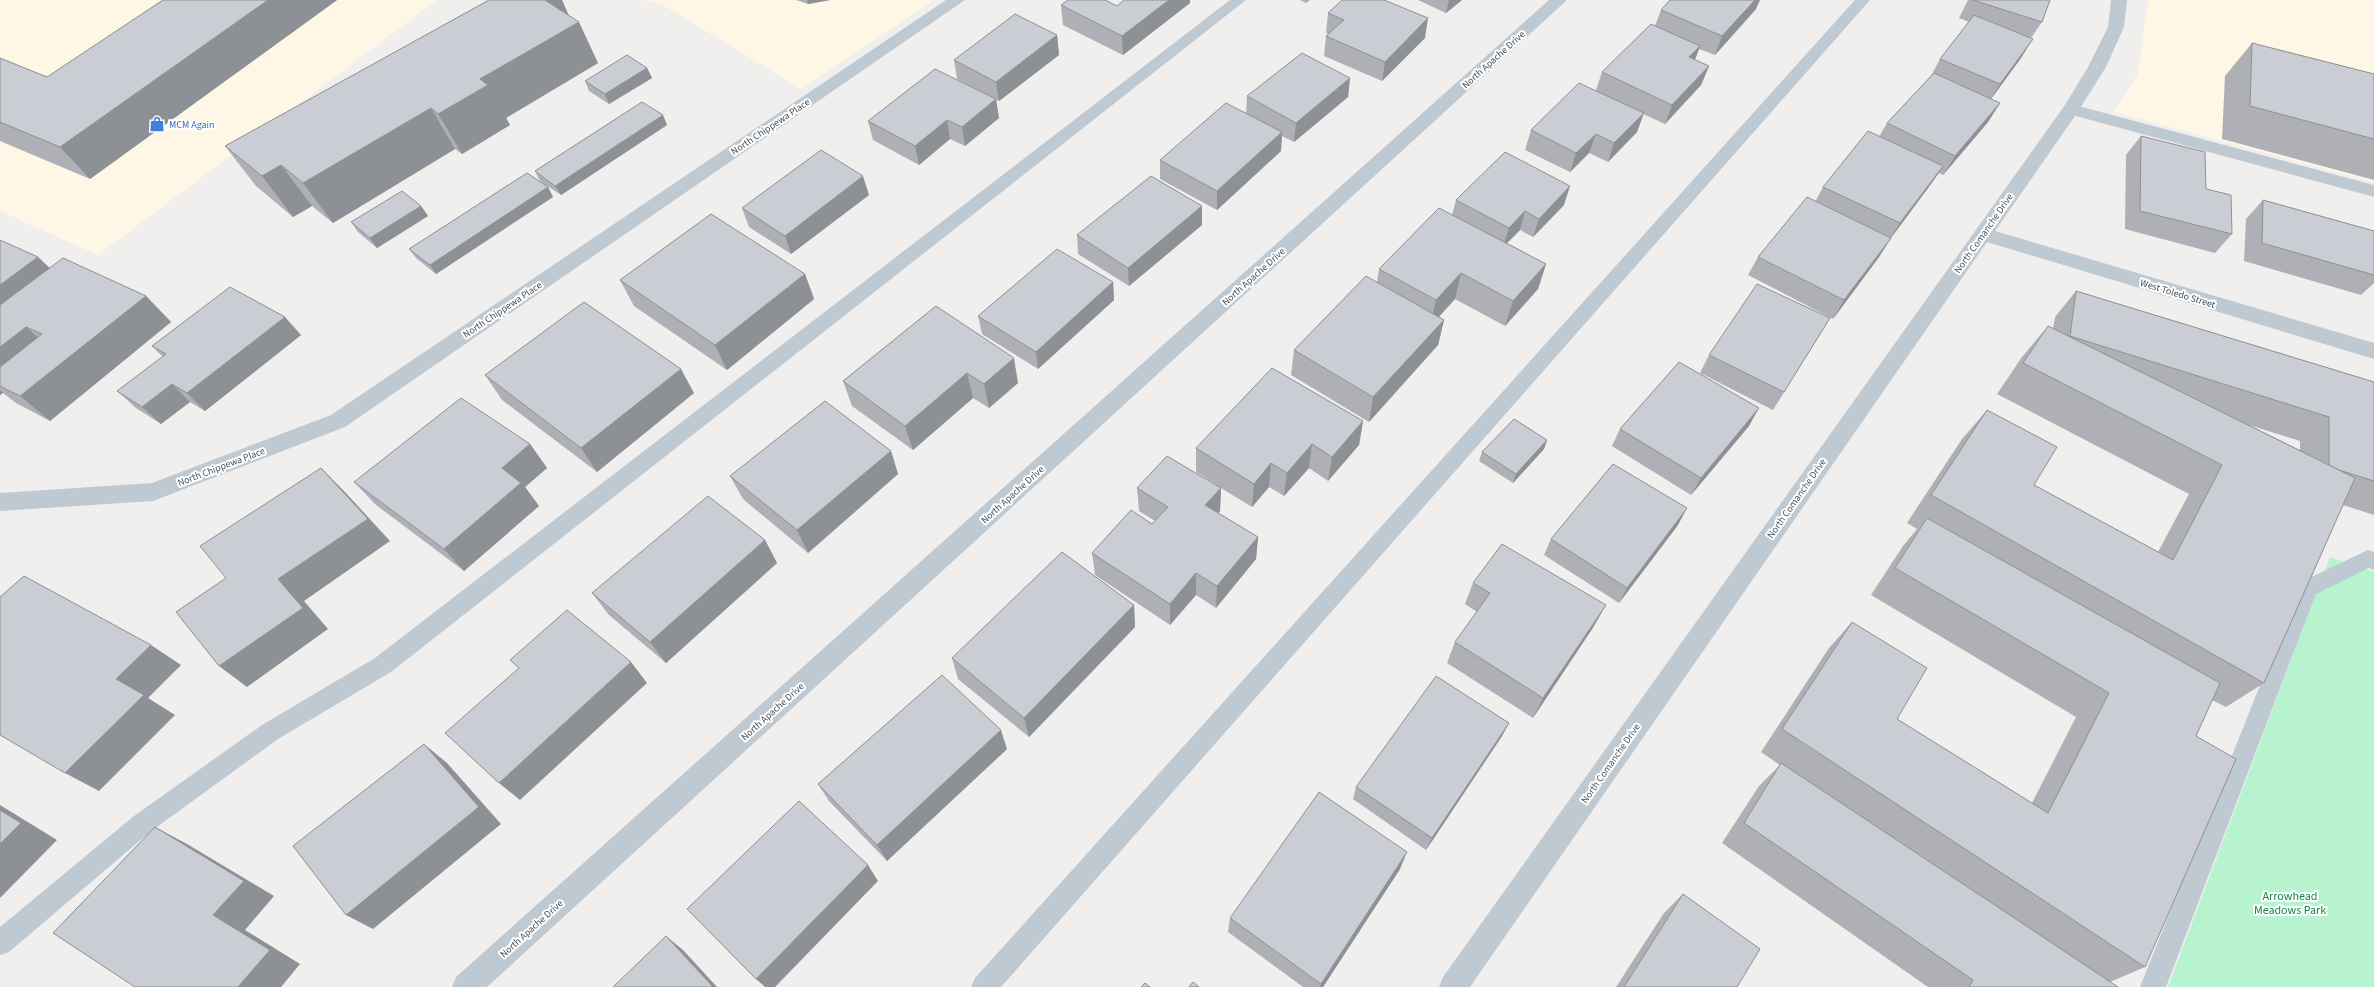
<svg xmlns="http://www.w3.org/2000/svg" width="2374" height="987" viewBox="0 0 2374 987" font-family="'Source Sans 3',sans-serif">
<rect width="100%" height="100%" fill="#f1eeee"/>
<g fill="#fef7e6">
<polygon points="0,0 437,0 98,255 0,211"/>
<polygon points="645,0 934,0 802,89 666,7"/>
<polygon points="2148,0 2374,0 2374,182 2114,112 2138,74"/>
</g>
<polygon fill="#b8f3d0" points="2330,557 2374,572 2374,987 2168,987"/>
<g fill="none" stroke-linecap="round" stroke-linejoin="round">
<g fill="#bec9d2" fill-rule="evenodd">
<polygon points="1230,0 1246,0 391,672 278,739 150,832 9,952 0,955 0,927 134,816 262,725 375,658"/>
<polygon points="1855,0 1870,0 1001,987 971,987 975,978"/>
<polygon points="2071,104 2374,185 2374,197 2065,113 2063,109 2065,105"/>
<polygon points="2368,550 2374,552 2374,570 2369,568 2316,594 2166,987 2140,987 2301,582"/>
</g>
<g fill="#bec9d2" fill-rule="evenodd">
<polygon points="946,0 965,0 345,427 153,501 0,511 0,493 152,483 331,415"/>
<polygon points="1549,0 1567,0 487,987 452,987 456,977"/>
<polygon points="2111,0 2127,0 2124,27 2106,67 2077,113 1995,231 2374,343 2374,359 1987,242 1470,987 1439,987 1443,977 2065,105 2088,67 2108,27"/>
</g>
</g>
<g fill="#aeb0b6" fill-rule="evenodd">
<polygon points="163,0 337,0 90,179 0,141 0,58 47,77"/>
<polygon points="489,0 562,0 568,15 598,63 506,118 510,125 462,154 455,149 333,223 312,206 293,217 256,186 225,146"/>
<polygon points="796,0 830,0 808,4"/>
<polygon points="1124,0 1190,0 1190,3 1123,55 1063,25 1061,5 1117,6"/>
<polygon points="1300,0 1310,0 1306,3"/>
<polygon points="1418,0 1462,0 1446,13"/>
<polygon points="1968,0 2050,0 2042,22 2031,38 2021,58 1991,99 2000,103 1988,122 1943,175 1939,173 1931,184 1891,238 1879,257 1833,319 1748,275 1758,257 1815,202 1823,187 1879,137 1887,123 1931,76 1940,59 1969,22 1959,18"/>
<polygon points="1756,9 1715,55 1699,49 1695,60 1709,66 1701,85 1665,124 1643,114 1637,132 1608,162 1589,153 1570,172 1525,150 1531,130 1596,90 1602,72 1655,26 1661,10"/>
<polygon points="1328,13 1425,38 1382,81 1324,56 1326,36 1329,34 1326,33"/>
<polygon points="1057,35 1059,55 999,101 996,100 999,118 965,146 950,139 919,165 873,140 868,121 976,89 957,79 954,60"/>
<polygon points="2252,43 2374,74 2374,180 2222,139 2225,76"/>
<polygon points="647,68 652,78 609,104 589,91 585,81"/>
<polygon points="1350,78 1348,97 1294,142 1282,136 1281,151 1217,210 1160,179 1160,160 1246,114 1247,96"/>
<polygon points="667,125 561,195 540,181 535,171"/>
<polygon points="2141,136 2206,189 2232,234 2215,253 2125,229 2126,155"/>
<polygon points="548,187 553,197 436,274 416,258 409,249"/>
<polygon points="869,195 791,254 749,227 742,208"/>
<polygon points="1456,200 1564,205 1533,237 1520,230 1507,243 1546,264 1538,289 1505,326 1455,299 1439,317 1444,320 1438,345 1369,422 1291,375 1294,350 1377,282 1379,269 1452,215"/>
<polygon points="2263,200 2374,231 2374,283 2361,295 2244,261 2246,219"/>
<polygon points="421,206 428,216 377,248 358,232 351,222"/>
<polygon points="1202,206 1202,225 1129,286 1078,254 1077,235"/>
<polygon points="0,240 38,257 50,268 146,296 171,322 50,421 16,403 3,393 0,395"/>
<polygon points="805,274 814,299 727,370 634,306 620,280"/>
<polygon points="1113,282 1114,300 1038,369 982,334 978,316"/>
<path d="M2076,291L2374,382V515L2343,505L2264,683L2226,707L2212,700L2196,736L2145,967L2110,982L2118,987H1928L1722,843L1759,786L1780,765L1761,752L1829,648L1852,622L1897,719L2032,803L2076,717L1871,595L1903,546L1917,529L1907,523L1962,439L1987,410L2034,485L2158,552L2189,494L1997,394L2022,357L2048,326L2053,328L2055,317ZM2249,425L2300,441V450Z"/>
<polygon points="936,306 1018,383 989,408 973,398 913,450 852,406 843,381"/>
<polygon points="1830,318 1773,410 1700,373 1709,355"/>
<polygon points="301,335 205,411 190,402 161,424 136,408 117,391 163,357 152,346"/>
<polygon points="485,375 694,393 597,472 502,400"/>
<polygon points="1363,421 1359,445 1328,481 1309,468 1284,496 1269,487 1252,507 1221,488 1220,511 1218,513 1258,537 1256,559 1216,608 1196,595 1170,625 1095,575 1092,553 1152,524 1155,521 1139,511 1137,488 1217,485 1196,472 1196,448"/>
<polygon points="1749,426 1691,495 1612,446 1620,429"/>
<polygon points="1547,440 1544,449 1513,483 1479,461 1482,452"/>
<polygon points="530,444 547,468 525,487 539,506 464,571 376,505 354,482"/>
<polygon points="891,451 898,474 808,553 743,499 730,476"/>
<polygon points="1678,525 1619,603 1544,555 1551,539"/>
<polygon points="765,540 777,563 666,663 609,615 592,593"/>
<polygon points="1473,583 1594,626 1533,718 1447,663 1455,642 1477,612 1465,604"/>
<polygon points="1134,605 1135,627 1029,737 958,679 952,658"/>
<polygon points="1509,723 1502,736 1426,850 1353,799 1356,787"/>
<polygon points="1007,749 887,861 829,801 818,784"/>
<polygon points="1400,869 1323,987 1303,987 1228,932 1230,918"/>
<polygon points="1683,894 1737,987 1616,987 1664,913"/>
</g>
<g fill="#8d9094">
<polygon points="268,0 337,0 90,179 60,147"/>
<polygon points="543,0 562,0 573,25 579,22 598,63 506,118 510,125 462,154 438,114 480,79"/>
<polygon points="807,0 830,0 808,4"/>
<polygon points="1169,0 1190,0 1190,3 1123,55 1122,36"/>
<polygon points="1449,0 1462,0 1446,13"/>
<polygon points="1755,0 1760,0 1756,9 1715,55 1722,36"/>
<polygon points="1428,18 1425,38 1382,81 1385,62"/>
<polygon points="1057,35 1059,55 999,101 996,82"/>
<polygon points="2033,39 2021,58 1988,103 2000,84"/>
<polygon points="1700,46 1693,65 1689,57"/>
<polygon points="1709,66 1701,85 1665,124 1672,105"/>
<polygon points="647,68 652,78 609,104 605,94"/>
<polygon points="1350,78 1348,97 1294,142 1296,123"/>
<polygon points="996,99 999,118 965,146 962,127"/>
<polygon points="2000,103 1988,122 1943,175 1955,156"/>
<polygon points="431,108 455,149 333,223 303,183"/>
<polygon points="1644,113 1637,132 1608,162 1614,143"/>
<polygon points="663,115 667,125 561,195 555,186"/>
<polygon points="947,120 950,139 919,165 915,146"/>
<polygon points="1282,132 1281,151 1217,210 1217,191"/>
<polygon points="1596,134 1589,153 1570,172 1576,153"/>
<polygon points="281,165 312,206 293,217 262,176"/>
<polygon points="1943,166 1931,184 1888,242 1900,223"/>
<polygon points="863,176 869,195 791,254 785,236"/>
<polygon points="1570,186 1564,205 1533,237 1539,219"/>
<polygon points="548,187 553,197 436,274 430,265"/>
<polygon points="421,206 428,216 377,248 370,238"/>
<polygon points="1202,206 1202,225 1129,286 1128,268"/>
<polygon points="1525,211 1520,230 1503,247 1509,228"/>
<polygon points="1891,238 1879,257 1833,319 1844,300"/>
<polygon points="38,257 65,283 0,333 0,285"/>
<polygon points="1546,264 1538,289 1505,326 1513,301"/>
<polygon points="1461,273 1455,299 1430,326 1436,300"/>
<polygon points="805,274 814,299 727,370 715,345"/>
<polygon points="1113,282 1114,300 1038,369 1036,352"/>
<polygon points="146,296 171,322 50,421 20,396"/>
<polygon points="285,317 301,335 205,411 187,393"/>
<polygon points="1444,320 1438,345 1369,422 1373,397"/>
<polygon points="26,327 54,352 0,386 0,347"/>
<polygon points="1014,358 1018,383 989,408 984,384"/>
<polygon points="681,369 694,393 597,472 581,448"/>
<polygon points="967,373 973,398 913,450 905,426"/>
<polygon points="172,384 190,402 161,424 142,407"/>
<polygon points="0,390 3,393 0,395"/>
<polygon points="1759,408 1749,426 1691,495 1701,478"/>
<polygon points="1363,421 1359,445 1328,481 1332,457"/>
<polygon points="1547,440 1544,449 1513,483 1516,474"/>
<polygon points="530,444 547,468 525,487 539,506 464,571 444,549 502,468"/>
<polygon points="1312,444 1309,468 1284,496 1287,473"/>
<polygon points="891,451 898,474 808,553 797,530"/>
<polygon points="1271,463 1269,487 1252,507 1254,484"/>
<polygon points="321,468 344,491 390,541 304,601 328,629 247,687 219,666 278,579"/>
<polygon points="1221,488 1220,511 1205,528 1205,505"/>
<polygon points="1687,508 1678,525 1619,603 1627,588"/>
<polygon points="1258,537 1256,559 1216,608 1217,586"/>
<polygon points="765,540 777,563 666,663 650,642"/>
<polygon points="1196,573 1196,595 1170,625 1170,604"/>
<polygon points="1134,605 1135,627 1029,737 1024,718"/>
<polygon points="1606,605 1594,626 1533,718 1543,698"/>
<polygon points="151,645 181,665 148,698 175,715 99,791 65,773 116,679"/>
<polygon points="631,662 647,683 520,800 499,783"/>
<polygon points="1509,723 1502,736 1426,850 1432,838"/>
<polygon points="1001,730 1007,749 887,861 877,845"/>
<polygon points="424,744 447,763 501,824 373,929 346,915"/>
<polygon points="0,805 57,840 0,898"/>
<polygon points="155,827 187,844 274,896 245,930 300,964 281,987 238,987 213,915"/>
<polygon points="1407,852 1400,869 1323,987 1320,987 1321,984"/>
<polygon points="868,865 878,881 775,987 765,987 756,979"/>
<polygon points="666,936 683,950 717,987 713,987"/>
</g>
<g fill="#cacdd4" stroke="#8d9094">
<polygon points="163,0 268,0 60,147 0,122 0,58 47,77"/>
<polygon points="489,0 545,0 579,22 480,79 488,85 438,114 431,108 303,183 281,165 262,176 225,146"/>
<polygon points="1068,0 1105,0 1117,6 1124,0 1169,0 1122,36 1061,5"/>
<polygon points="1342,0 1384,0 1428,18 1385,62 1326,36 1344,20 1328,13"/>
<polygon points="1670,0 1755,0 1722,36 1661,10"/>
<polygon points="1973,0 2050,0 2042,22"/>
<polygon points="1015,14 1057,35 996,82 954,60"/>
<polygon points="1974,15 2033,39 2000,84 1940,59"/>
<polygon points="1651,24 1700,46 1689,57 1709,66 1672,105 1602,72"/>
<polygon points="2252,43 2374,74 2374,139 2250,106"/>
<polygon points="1302,53 1350,78 1296,123 1247,96"/>
<polygon points="627,55 647,68 605,94 585,81"/>
<polygon points="935,69 996,99 962,127 947,120 915,146 868,121"/>
<polygon points="1934,73 2000,103 1955,156 1887,123"/>
<polygon points="1579,83 1644,113 1614,143 1596,134 1576,153 1531,130"/>
<polygon points="642,102 663,115 555,186 535,171"/>
<polygon points="1226,103 1282,132 1217,191 1160,160"/>
<polygon points="1868,131 1943,166 1900,223 1823,187"/>
<polygon points="2141,136 2205,152 2206,189 2231,195 2232,234 2140,211"/>
<polygon points="821,150 863,176 785,236 742,208"/>
<polygon points="1505,152 1570,186 1539,219 1525,211 1509,228 1456,200"/>
<polygon points="527,173 548,187 430,265 409,249"/>
<polygon points="1151,176 1202,206 1128,268 1077,235"/>
<polygon points="402,191 421,206 370,238 351,222"/>
<polygon points="1807,197 1891,238 1844,300 1758,257"/>
<polygon points="2263,200 2374,231 2374,275 2262,243"/>
<polygon points="1439,208 1546,264 1513,301 1461,273 1436,300 1379,269"/>
<polygon points="711,214 805,274 715,345 620,280"/>
<polygon points="0,240 38,257 0,285"/>
<polygon points="1057,249 1113,282 1036,352 978,316"/>
<polygon points="63,258 146,296 20,396 0,386 0,367 42,334 26,327 0,347 0,305"/>
<polygon points="1366,276 1444,320 1373,397 1294,350"/>
<polygon points="1757,284 1830,318 1784,392 1709,355"/>
<polygon points="230,287 285,317 187,393 172,384 142,407 117,391 166,354 152,346"/>
<polygon points="2076,291 2374,382 2374,481 2339,470 2329,465 2329,417 2070,336"/>
<polygon points="584,302 681,369 581,448 485,375"/>
<polygon points="936,306 1014,358 984,384 967,373 905,426 843,381"/>
<polygon points="2048,326 2355,478 2264,683 1931,495 1987,410 2057,447 2034,485 2173,560 2222,465 2023,363"/>
<polygon points="1679,362 1759,408 1701,478 1620,429"/>
<polygon points="1272,368 1363,421 1332,457 1312,444 1287,473 1271,463 1254,484 1196,448"/>
<polygon points="461,398 530,444 502,468 521,483 444,549 354,482"/>
<polygon points="825,401 891,451 797,530 730,476"/>
<polygon points="1514,419 1547,440 1516,474 1482,452"/>
<polygon points="1167,456 1221,488 1205,505 1258,537 1217,586 1196,573 1170,604 1092,553 1131,510 1152,524 1168,507 1137,488"/>
<polygon points="1613,464 1687,508 1627,588 1551,539"/>
<polygon points="321,468 368,519 278,579 303,608 219,666 176,612 226,578 200,546"/>
<polygon points="708,496 765,540 650,642 592,593"/>
<polygon points="1927,518 2220,683 2196,736 2236,759 2145,967 1782,729 1852,622 1927,668 1897,719 2048,813 2109,693 1895,568"/>
<polygon points="1502,544 1606,605 1543,698 1455,642 1490,593 1473,583"/>
<polygon points="1062,552 1134,605 1024,718 952,658"/>
<polygon points="24,576 151,645 116,679 144,695 65,773 0,735 0,597"/>
<polygon points="567,610 631,662 499,783 445,733 519,668 510,660"/>
<polygon points="942,675 1001,730 877,845 818,784"/>
<polygon points="1436,676 1509,723 1432,838 1356,787"/>
<polygon points="424,744 479,807 346,915 293,846"/>
<polygon points="1781,763 2118,987 1969,987 1973,980 1744,823"/>
<polygon points="1319,792 1407,852 1321,984 1230,918"/>
<polygon points="799,801 868,865 756,979 687,909"/>
<polygon points="0,810 21,823 0,844"/>
<polygon points="155,827 244,881 213,915 270,950 238,987 135,987 53,933"/>
<polygon points="1683,894 1760,949 1737,987 1624,987"/>
<polygon points="666,936 713,987 613,987"/>
<polygon points="1193,982 1199,987 1189,987"/>
<polygon points="1145,983 1150,987 1141,987"/>
</g>
<defs>
<g id="shop-bare" transform="scale(1.2)"><path d="M-5-2.5h2.3a2.7 3.5 0 0 1 5.4 0H5L5.5 6h-11ZM-1.5-2.5h3a1.5 2.3 0 0 0-3 0Z" fill="#3f7fe0" stroke="#fff" stroke-width="2.5" paint-order="stroke"/></g>
</defs>
<g fill-rule="evenodd">
<use href="#shop-bare" x="157" y="124"/>
</g>
<g text-anchor="middle" stroke-width="4" stroke-linejoin="round" paint-order="stroke">
<g font-size="10" fill="#45525e" stroke="#fff">
<text transform="translate(1493 59) rotate(-42)" y="4">North Apache Drive</text>
<text transform="translate(770 126) rotate(-34)" y="4">North Chippewa Place</text>
<text transform="translate(1983 233) rotate(-55)" y="4">North Comanche Drive</text>
<text transform="translate(1253 276) rotate(-42)" y="4">North Apache Drive</text>
<text transform="translate(2178 293) rotate(17)" y="4">West Toledo Street</text>
<text transform="translate(502 309) rotate(-34)" y="4">North Chippewa Place</text>
<text transform="translate(221 466) rotate(-21)" y="4">North Chippewa Place</text>
<text transform="translate(1012 494) rotate(-42)" y="4">North Apache Drive</text>
<text transform="translate(1796 498) rotate(-55)" y="4">North Comanche Drive</text>
<text transform="translate(772 711) rotate(-42)" y="4">North Apache Drive</text>
<text transform="translate(1610 763) rotate(-55)" y="4">North Comanche Drive</text>
<text transform="translate(531 928) rotate(-42)" y="4">North Apache Drive</text>
</g>
<g font-size="10" fill="#366cbe" stroke="#fff" text-anchor="start">
<text x="169" y="128">MCM Again</text>
</g>
<g font-size="12" fill="#0e874c" stroke="#fff">
<text x="2290" y="900">Arrowhead<tspan x="2290" dy="14">Meadows Park</tspan></text>
</g>
</g>
</svg>
